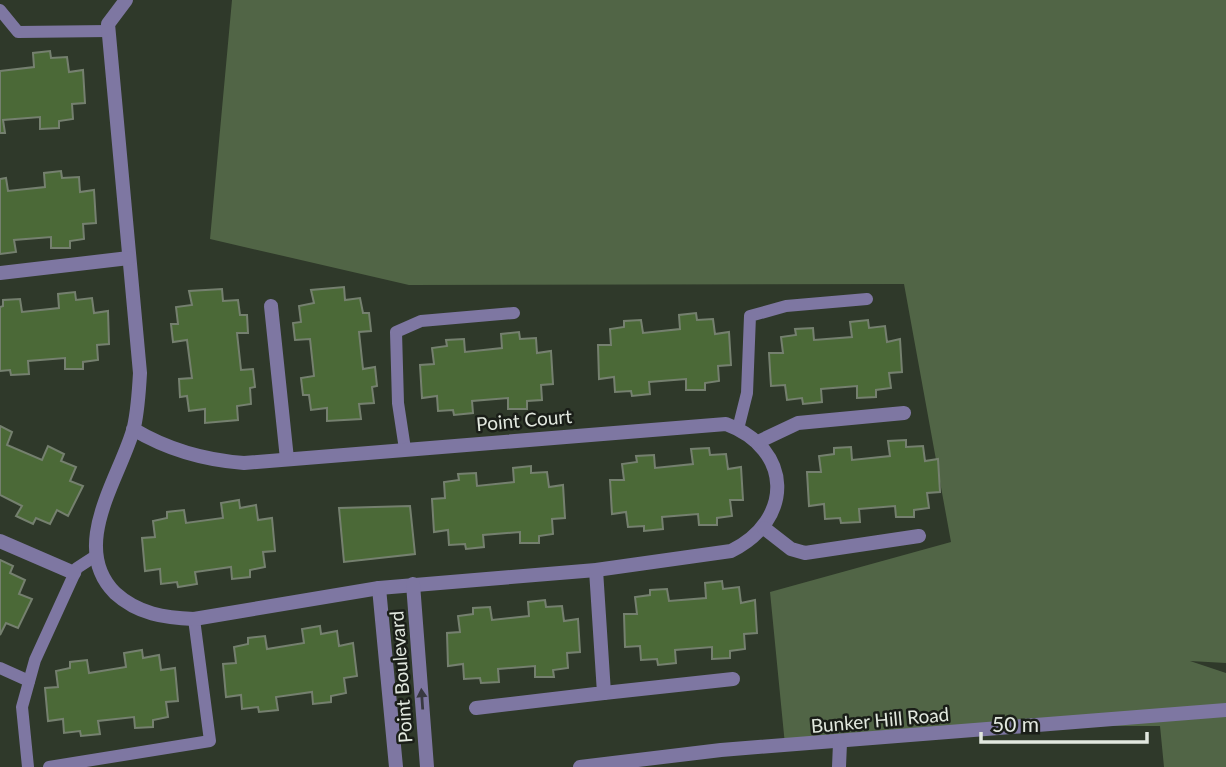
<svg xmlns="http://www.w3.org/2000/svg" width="1226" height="767" viewBox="0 0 1226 767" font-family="Lato,sans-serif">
<rect width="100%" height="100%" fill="#2f392a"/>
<polygon fill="#516546" points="232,0 1226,0 1226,663 1190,661 1226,673 1226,767 1164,767 1160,726 996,726 785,745 770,592 951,542 904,284 409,285 210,239"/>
<g fill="#4b6937" stroke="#75806f" stroke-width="2">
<polygon points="50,51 51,58 67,57 69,72 83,70 85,103 72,104 73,119 59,121 59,128 40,129 40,117 3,120 5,133 0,133 0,71 34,67 33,53"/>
<polygon points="61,171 62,178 79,177 80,192 94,190 96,223 83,224 84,239 70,241 70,248 51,248 51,237 14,240 16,252 0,254 0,179 6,178 8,191 45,187 44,173"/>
<polygon points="344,287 345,300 360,298 363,313 369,313 371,331 359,332 363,369 375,367 377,386 372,387 374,403 359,404 361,419 327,421 327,408 311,410 309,395 303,395 301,378 314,376 310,339 295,340 293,323 301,322 299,306 314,303 311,290"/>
<polygon points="222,289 223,301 238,300 240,315 247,315 248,333 237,333 241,370 253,369 255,387 250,388 251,404 237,406 238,420 205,423 205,409 189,411 187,396 180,397 179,379 192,378 187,340 173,342 171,324 178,324 176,307 192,305 189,291"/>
<polygon points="75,292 76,300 92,298 94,313 108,311 109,344 97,345 98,360 83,362 83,369 65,369 65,358 28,361 29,374 11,375 10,370 0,371 0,307 3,306 3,300 20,299 22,312 59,308 58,294"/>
<polygon points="696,313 697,320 713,319 715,334 729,332 731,365 718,366 719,381 705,383 705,390 686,390 686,379 649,382 650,394 632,396 631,391 615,392 614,377 599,379 598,345 611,345 610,329 624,327 624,321 641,320 643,333 680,329 679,315"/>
<polygon points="868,320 869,328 885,326 887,342 900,339 902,372 889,373 891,388 876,390 876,397 857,398 857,386 821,389 822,402 803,404 802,398 787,400 785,385 771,386 769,353 783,353 781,337 796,335 795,329 813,328 814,340 852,337 850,322"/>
<polygon points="519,332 520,339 536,338 537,353 551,351 553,384 541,385 542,400 527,401 527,409 508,409 508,398 472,401 473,413 454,415 453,410 438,411 437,396 422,398 420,365 434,364 432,348 447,346 446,340 464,339 465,352 502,348 501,334"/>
<polygon points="0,426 12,432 7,445 42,460 48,446 64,454 61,461 76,467 70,481 83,486 68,516 57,510 50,524 36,518 33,524 16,516 22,506 0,495"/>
<polygon points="906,440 906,447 923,446 925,461 938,459 940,492 927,493 929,508 914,510 914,517 896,517 895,506 859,509 860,522 841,523 840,518 825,519 824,504 809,506 807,472 821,472 819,456 834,454 834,448 851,447 852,460 890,456 888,441"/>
<polygon points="709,448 710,455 726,454 728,469 741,467 743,500 730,500 732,516 717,518 717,525 699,525 698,514 662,517 663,529 644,531 644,526 628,527 626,512 612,514 610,480 624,480 622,464 637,462 636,456 654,455 655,468 693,464 691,449"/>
<polygon points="531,466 531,473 547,472 549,487 563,485 565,518 552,519 553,534 539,536 539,543 520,543 520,532 483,535 484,547 466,549 465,544 449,545 448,530 434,532 432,499 445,498 444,482 459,480 458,474 476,473 477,486 514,482 513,468"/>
<polygon points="239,500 240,508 256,505 258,520 272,518 275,551 263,552 265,567 250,570 250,577 232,579 231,567 195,572 197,584 178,587 177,582 161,584 160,569 145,571 142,538 155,537 153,521 167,518 167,512 184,510 186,523 223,518 221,503"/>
<polygon points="410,506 415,554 344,562 339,508"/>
<polygon points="0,560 13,566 10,573 25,580 19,594 32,599 18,628 6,623 0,635"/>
<polygon points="722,581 723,589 739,587 741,603 755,600 757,633 744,634 745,649 730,651 730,658 712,659 712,647 675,650 676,663 658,665 657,659 641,660 640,646 625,647 624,614 637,614 635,597 650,595 650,590 667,589 669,601 706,598 705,583"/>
<polygon points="545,600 546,607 562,606 564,621 578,619 580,652 567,653 568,668 553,670 554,677 535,677 535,666 498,669 499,682 481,683 480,678 464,679 463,664 448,666 447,633 460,632 458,616 473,614 473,608 490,607 492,620 529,616 528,602"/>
<polygon points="320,626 321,634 337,631 339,646 353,643 357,676 344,678 346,693 331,696 331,702 313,704 312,692 276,697 278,710 259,712 258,707 242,709 241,695 226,697 223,664 236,663 234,647 248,644 248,638 265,636 267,649 304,643 302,629"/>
<polygon points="142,650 143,658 159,655 161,670 175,668 178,701 166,702 168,717 153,720 153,727 135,728 134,717 98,721 100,734 81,736 80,731 64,733 63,719 48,721 45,688 58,687 56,671 70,668 70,662 87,660 89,673 126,667 124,653"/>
</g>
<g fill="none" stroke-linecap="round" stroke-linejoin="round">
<g stroke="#7e77a2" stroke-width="12">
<polyline points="0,10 18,32 109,31"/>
<polyline points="738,429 747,393 750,316 786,306 867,299"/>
<polyline points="405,449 398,403 396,332 421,321 514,313"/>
<polyline points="0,668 29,681"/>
<polyline points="28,767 22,707 35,660 77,568 97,555"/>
<polyline points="49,767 210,741 194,619"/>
</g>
<g stroke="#7e77a2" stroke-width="14">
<path d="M126,0L108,24L140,373C139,391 138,409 134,427C121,476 68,546 115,593C138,614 165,618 194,619L379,588L596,570L731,551C794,520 793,449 726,424L244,463C203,460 168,450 133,429"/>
<polyline points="0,273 129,258"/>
<polyline points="271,306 287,459"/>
<polyline points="758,442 798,423 904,413"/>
<polyline points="764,528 791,549 805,553 919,536"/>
<polyline points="0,541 74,573"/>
<polyline points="413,584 427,767"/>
<polyline points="379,588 396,767"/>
<polyline points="604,693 733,679"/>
<polyline points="476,708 604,693 596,570"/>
<polyline points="580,767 721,750 1226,710"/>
<polyline points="839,767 840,743"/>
</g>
</g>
<defs><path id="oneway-solid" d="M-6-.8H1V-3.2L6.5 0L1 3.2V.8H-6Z" transform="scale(1.75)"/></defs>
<use fill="#383941" href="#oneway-solid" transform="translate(422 699) rotate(-94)"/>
<g text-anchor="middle" stroke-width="5" stroke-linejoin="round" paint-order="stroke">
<g font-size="19" fill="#e2e8df" stroke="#1a1e18">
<text transform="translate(524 420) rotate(-5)" y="7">Point Court</text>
<text transform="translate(401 677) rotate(-94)" y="7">Point Boulevard</text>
<text transform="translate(880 720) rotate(-5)" y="7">Bunker Hill Road</text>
</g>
</g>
<path d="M981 732v10h166v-10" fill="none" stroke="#e2e8df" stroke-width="3.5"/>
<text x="992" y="732" font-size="21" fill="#e2e8df" stroke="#1a1e18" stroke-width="5" paint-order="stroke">50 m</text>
</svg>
